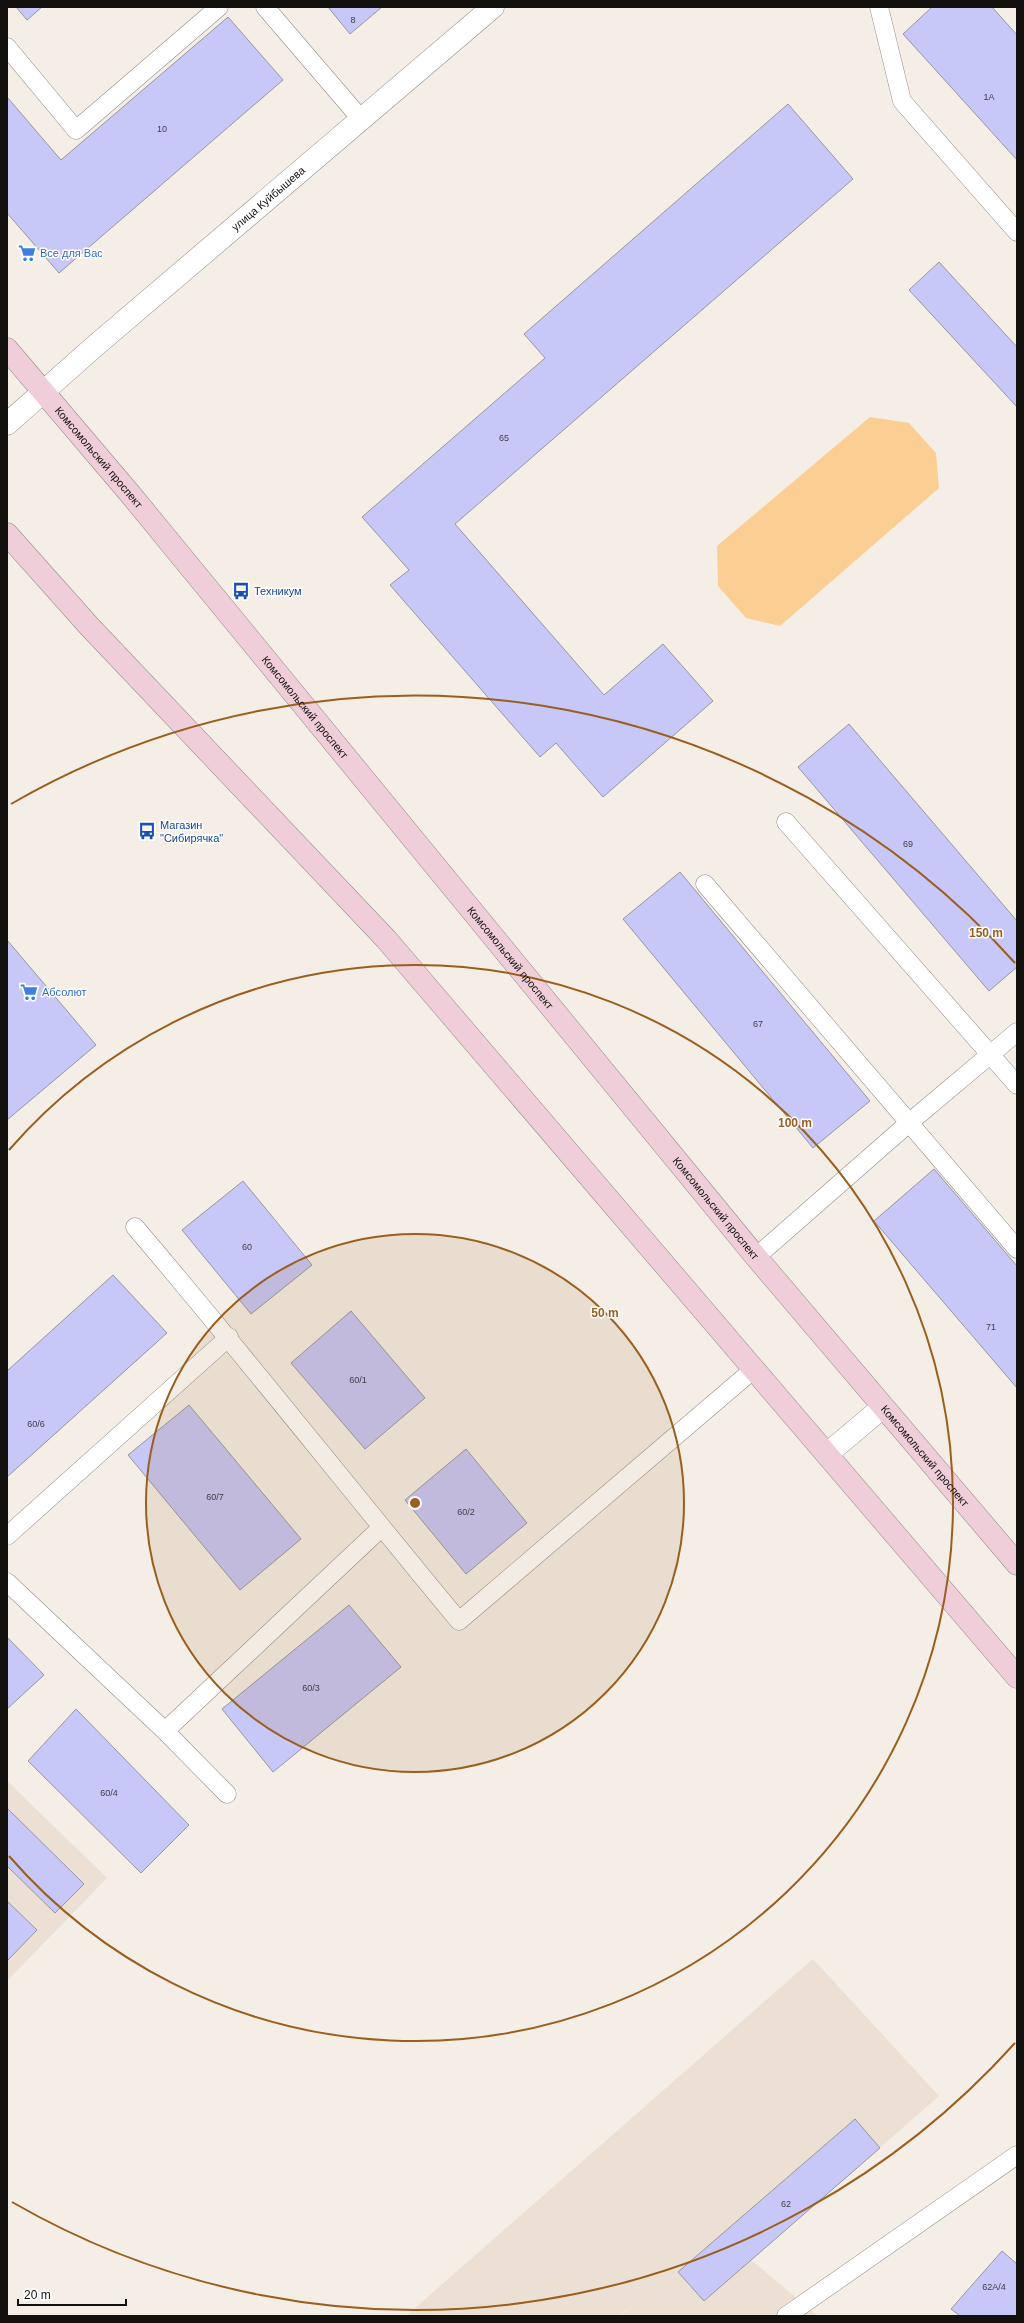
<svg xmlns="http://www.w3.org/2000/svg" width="1024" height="2323" viewBox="0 0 1024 2323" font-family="Arial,sans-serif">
<rect width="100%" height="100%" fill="#f4eee7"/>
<g fill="#ebe0d3">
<polygon points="7,1781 107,1878 7,1981"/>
<polygon points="813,1959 939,2096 751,2260 818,2316 619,2316 638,2302 618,2316 406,2316"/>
</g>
<polygon fill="#fbce94" points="870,417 909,423 936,453 939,488 780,626 746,618 718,586 717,546"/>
<g fill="#c7c7f8" stroke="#97979e">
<polygon points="16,7 42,7 27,20"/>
<polygon points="328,7 382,7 350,34"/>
<polygon points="932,7 992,7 1017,35 1017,160 903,34"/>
<polygon points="228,17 283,80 59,273 7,213 7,97 61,160"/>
<polygon points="788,104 853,179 455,524 604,695 663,644 713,701 603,797 556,743 540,757 390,585 409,570 362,517 545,358 524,334"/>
<polygon points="939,262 1017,347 1017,407 909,290"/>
<polygon points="849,724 1017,921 1017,967 989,991 798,767"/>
<polygon points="680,872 870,1101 813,1148 623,919"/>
<polygon points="7,940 96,1045 7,1120"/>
<polygon points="934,1169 1017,1266 1017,1388 874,1221"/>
<polygon points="243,1181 312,1265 251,1314 182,1230"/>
<polygon points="113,1275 167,1333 7,1477 7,1371"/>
<polygon points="351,1311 425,1398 365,1449 291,1363"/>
<polygon points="189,1405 301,1539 240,1590 128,1455"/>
<polygon points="466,1449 527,1523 466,1574 405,1500"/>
<polygon points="349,1605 401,1667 273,1772 222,1709"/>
<polygon points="7,1637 44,1675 7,1709"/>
<polygon points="76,1709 189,1825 141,1873 28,1761"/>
<polygon points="7,1808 84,1884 55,1913 7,1866"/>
<polygon points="7,1901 37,1930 8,1960 7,1959"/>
<polygon points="855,2119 880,2148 704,2301 678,2272"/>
<polygon points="1002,2251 1017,2264 1017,2316 960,2316 951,2309"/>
</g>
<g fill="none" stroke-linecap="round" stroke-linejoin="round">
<g stroke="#918c86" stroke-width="19">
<g id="service">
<polyline points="265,7 361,119"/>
<polyline points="879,7 902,101 1017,232"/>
<polyline points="7,47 76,130 219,7"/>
<polyline points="786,822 1017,1085"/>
<polyline points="705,884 1017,1249"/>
<path d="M135,1227C245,1356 350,1490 459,1621L754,1369"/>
<polyline points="756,1257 910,1122 1017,1032"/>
<polyline points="7,1536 229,1337"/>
<polyline points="7,1582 165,1731 227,1794"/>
<polyline points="165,1731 381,1528"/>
<polyline points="786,2316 1017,2155"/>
</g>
</g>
<g stroke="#918c86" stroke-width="23">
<g id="minor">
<path id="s1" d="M7,424L95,346L493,7"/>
<polyline points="827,1454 883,1407"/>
</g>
</g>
<g stroke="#918c86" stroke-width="23">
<g id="secondary">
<path id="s2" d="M7,349L131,495L756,1257L1017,1564"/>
<polyline points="7,534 89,626 386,939 1017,1677"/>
</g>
</g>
<use href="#service" stroke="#fff" stroke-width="18"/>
<use href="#minor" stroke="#fff" stroke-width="22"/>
<use href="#secondary" stroke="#efced9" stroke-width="22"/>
</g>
<circle cx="415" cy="1503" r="269" fill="#995f1e" fill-opacity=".12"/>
<g fill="none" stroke="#995f1e" stroke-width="2">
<circle cx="415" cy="1503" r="269"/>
<path d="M9 1150A538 538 0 1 1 9 1856"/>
<path d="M1015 2043A807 807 0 0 1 12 2202M11 804A807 807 0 0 1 1015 963"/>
</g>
<defs>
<g id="supermarket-bare" transform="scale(1.38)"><path d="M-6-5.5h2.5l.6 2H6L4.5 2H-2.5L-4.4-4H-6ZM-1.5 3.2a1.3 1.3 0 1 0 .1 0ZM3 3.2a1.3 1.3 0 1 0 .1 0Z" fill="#3f7fe0" stroke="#fff" stroke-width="2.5" paint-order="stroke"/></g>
<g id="bus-bare" transform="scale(1.38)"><path d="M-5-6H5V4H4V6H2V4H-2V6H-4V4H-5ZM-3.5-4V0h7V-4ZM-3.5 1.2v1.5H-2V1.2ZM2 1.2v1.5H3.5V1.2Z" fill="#1a4fb4" stroke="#fff" stroke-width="2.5" paint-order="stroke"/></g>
</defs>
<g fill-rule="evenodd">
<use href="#supermarket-bare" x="27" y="253"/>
<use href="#bus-bare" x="241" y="591"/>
<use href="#bus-bare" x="147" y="831"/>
<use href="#supermarket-bare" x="29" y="992"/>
</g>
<g text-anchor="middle" stroke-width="3" stroke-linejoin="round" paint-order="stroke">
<g font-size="9" fill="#3f3e48">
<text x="353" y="23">8</text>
<text x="989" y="100">1А</text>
<text x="162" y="132">10</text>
<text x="504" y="441">65</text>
<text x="908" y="847">69</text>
<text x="758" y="1027">67</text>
<text x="247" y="1250">60</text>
<text x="991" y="1330">71</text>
<text x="358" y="1383">60/1</text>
<text x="36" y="1427">60/6</text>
<text x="215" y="1500">60/7</text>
<text x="466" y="1515">60/2</text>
<text x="311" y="1691">60/3</text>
<text x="109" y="1796">60/4</text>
<text x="786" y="2207">62</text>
<text x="994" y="2290">62А/4</text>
</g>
<g font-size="11" fill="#12110e" stroke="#fff">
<text dy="4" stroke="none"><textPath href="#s1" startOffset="345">улица Куйбышева</textPath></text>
<text dy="4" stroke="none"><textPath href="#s2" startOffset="142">Комсомольский проспект</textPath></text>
<text dy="4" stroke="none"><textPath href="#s2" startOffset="466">Комсомольский проспект</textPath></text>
<text dy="4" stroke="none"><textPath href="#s2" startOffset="790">Комсомольский проспект</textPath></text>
<text dy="4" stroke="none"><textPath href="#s2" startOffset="1114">Комсомольский проспект</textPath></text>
<text dy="4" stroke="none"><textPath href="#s2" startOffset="1438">Комсомольский проспект</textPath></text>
</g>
<g font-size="11" fill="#366cbe" stroke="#fff" text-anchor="start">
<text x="40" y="257">Все для Вас</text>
<text x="42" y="996">Абсолют</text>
</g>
<g font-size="11" fill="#164399" stroke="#fff" text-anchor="start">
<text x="254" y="595">Техникум</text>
<text x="160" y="829">Магазин<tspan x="160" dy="13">"Сибирячка"</tspan></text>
</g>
</g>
<circle cx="415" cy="1503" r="6" fill="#995f1e" stroke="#fff" stroke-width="2"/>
<g font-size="12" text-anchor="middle" font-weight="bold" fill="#995f1e" stroke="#fff" stroke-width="3" stroke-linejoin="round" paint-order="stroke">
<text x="986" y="937">150 m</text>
<text x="795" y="1127">100 m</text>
<text x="605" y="1317">50 m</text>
</g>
<rect width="1024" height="2323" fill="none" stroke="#12110e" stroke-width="16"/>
<path d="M18 2299v6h108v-6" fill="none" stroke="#12110e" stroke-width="2"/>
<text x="24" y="2299" font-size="12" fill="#12110e" stroke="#ffffff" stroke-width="3" paint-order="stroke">20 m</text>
</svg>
